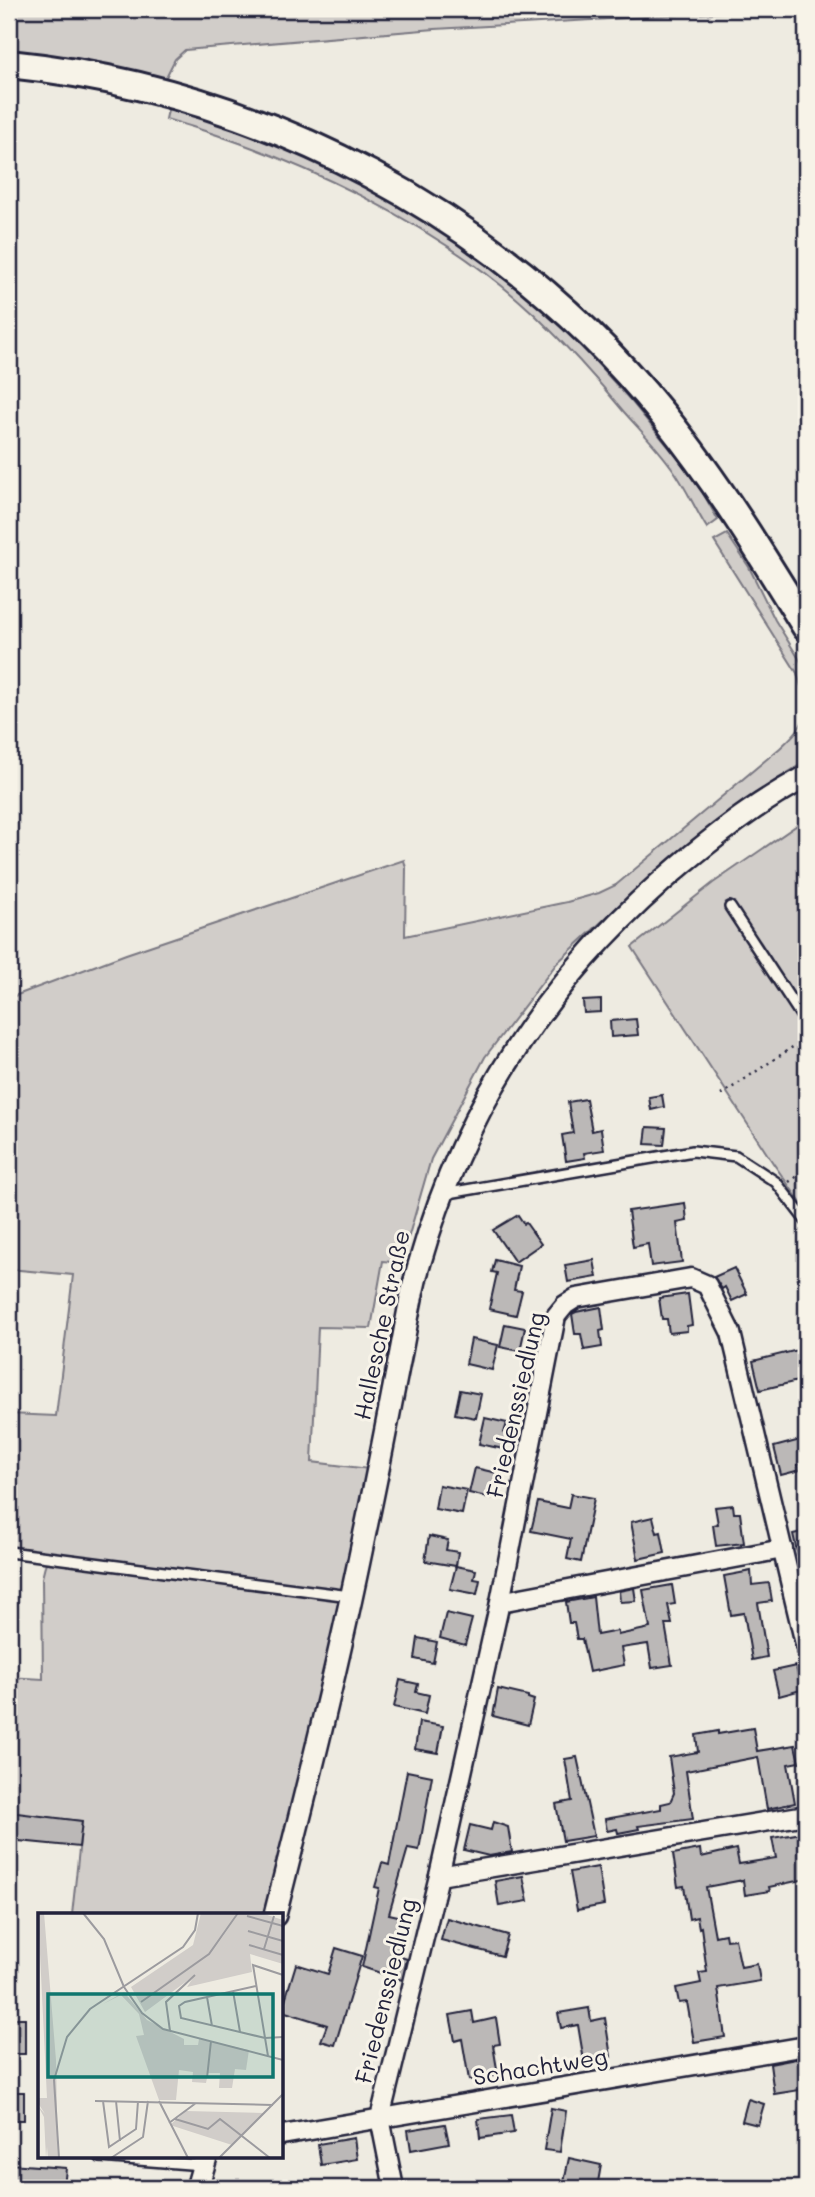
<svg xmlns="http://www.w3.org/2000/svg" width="815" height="2197" viewBox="0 0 815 2197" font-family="Mali,sans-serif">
<rect width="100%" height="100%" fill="#eeebe1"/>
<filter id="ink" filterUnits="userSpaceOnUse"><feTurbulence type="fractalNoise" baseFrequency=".0143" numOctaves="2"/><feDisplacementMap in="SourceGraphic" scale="14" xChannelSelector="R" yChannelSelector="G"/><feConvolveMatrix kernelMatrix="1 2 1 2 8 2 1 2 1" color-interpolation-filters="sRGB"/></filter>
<g filter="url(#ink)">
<g fill="#d1cdc9" stroke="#7a7882" stroke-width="2">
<polygon points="9,9 787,9 435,29 185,50 175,59 165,79 83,61 9,53"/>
<path d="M173,106L248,130L393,198L495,266L577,341L632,402L677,457L703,493L718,520L707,528C695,509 686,487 672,468C658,448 640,430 624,412C596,378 566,345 534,314C436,222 294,156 166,119L168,110Z"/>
<polygon points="727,534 749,567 775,620 806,670 806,704 797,673 714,541"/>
<path d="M806,710V761L743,801L661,867L557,963L485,1057L431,1159L401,1263L383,1261L371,1328L318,1327L312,1462L378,1470L274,1915H72L82,1821L9,1813V1677L43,1679L42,1578L47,1558L9,1552V1414L56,1416L73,1275L9,1269V998L126,954L404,860L406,868L405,936L567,902L599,893L616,885L780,748C792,737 804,726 806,710Z"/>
<polygon points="806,819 806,1210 773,1163 632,947 713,883"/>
</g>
<g fill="#bbb8b7" stroke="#22223b" stroke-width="2">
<polygon points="601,1000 601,1012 584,1013 583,1001"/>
<polygon points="636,1019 638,1035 611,1037 610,1021"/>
<polygon points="662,1095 664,1107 651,1110 649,1097"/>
<polygon points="586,1099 592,1131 601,1129 604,1150 584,1153 585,1158 566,1161 562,1135 573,1133 568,1102"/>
<polygon points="647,1127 666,1128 664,1145 645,1144"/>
<polygon points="685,1203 687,1221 677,1223 682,1262 651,1266 648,1244 633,1247 628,1211"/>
<polygon points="518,1215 524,1224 526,1223 541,1244 515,1262 493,1230"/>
<polygon points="495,1260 519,1266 514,1290 522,1291 516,1315 489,1309 497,1273 492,1272"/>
<polygon points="594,1260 597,1277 568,1282 565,1265"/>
<polygon points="734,1268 747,1294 732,1301 725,1287 722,1289 714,1277"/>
<polygon points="688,1294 692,1325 687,1326 687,1331 669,1333 667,1319 662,1319 659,1298"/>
<polygon points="601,1307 604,1330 600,1331 602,1347 584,1350 581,1334 575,1334 572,1314 576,1312"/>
<polygon points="505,1324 525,1328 520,1351 500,1347"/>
<polygon points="471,1339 498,1345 492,1370 466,1364"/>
<polygon points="806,1348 806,1362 802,1363 806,1379 760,1390 753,1361"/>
<polygon points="460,1390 481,1394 476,1418 455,1414"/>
<polygon points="485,1418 507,1423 504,1433 508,1433 504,1449 479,1444"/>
<polygon points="804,1439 806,1463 798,1465 800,1470 781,1475 774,1447"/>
<polygon points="475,1468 497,1473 491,1498 469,1493"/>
<polygon points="439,1485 467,1490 462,1514 435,1509"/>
<polygon points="571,1494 594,1498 581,1562 567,1559 571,1539 531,1531 538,1502 568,1508"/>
<polygon points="733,1505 734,1513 740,1513 744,1543 716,1546 713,1525 718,1524 715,1507"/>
<polygon points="653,1517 657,1533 661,1532 665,1553 638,1559 631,1522"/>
<polygon points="806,1531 806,1568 801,1569 793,1534"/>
<polygon points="429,1536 448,1540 446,1550 458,1552 456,1566 425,1561"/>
<polygon points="456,1566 476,1570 474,1579 480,1580 477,1594 450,1589"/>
<polygon points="751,1571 752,1585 769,1583 772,1601 758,1603 767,1657 752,1660 744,1613 731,1615 724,1576"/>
<polygon points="672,1585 675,1604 668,1605 672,1624 665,1624 672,1665 652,1668 648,1644 621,1648 624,1665 589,1672 582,1639 577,1639 574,1623 569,1623 566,1602 593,1597 597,1635 618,1631 618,1635 650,1628 643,1590"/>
<polygon points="634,1588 636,1601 620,1602 619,1591"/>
<polygon points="446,1613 472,1619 465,1645 440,1638"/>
<polygon points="418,1638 437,1642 433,1663 415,1659"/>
<polygon points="796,1666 801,1690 779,1696 773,1671"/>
<polygon points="400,1680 418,1684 416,1692 429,1695 425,1714 394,1707"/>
<polygon points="498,1689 528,1696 528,1698 534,1700 528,1725 493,1716"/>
<polygon points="419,1722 443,1726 438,1753 415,1749"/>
<polygon points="753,1728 757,1751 795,1745 799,1762 788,1764 795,1803 767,1809 758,1757 686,1771 693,1819 638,1826 639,1829 618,1833 617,1829 607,1831 605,1819 661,1809 661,1804 670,1802 674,1793 669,1757 698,1752 696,1735 718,1731 718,1734"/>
<polygon points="577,1757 594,1836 563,1841 556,1804 572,1801 565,1759"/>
<polygon points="407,1771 432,1776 419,1850 408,1848 389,1914 407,1918 398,1956 407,1959 402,1980 362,1967 379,1888 375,1887 382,1863 389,1865"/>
<polygon points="9,1812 82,1821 79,1847 9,1840"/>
<polygon points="493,1822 508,1827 512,1852 489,1856 464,1850 470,1825 491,1830"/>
<polygon points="802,1833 806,1856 806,1879 769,1887 770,1891 745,1895 743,1880 706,1887 715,1936 725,1934 726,1940 735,1939 741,1967 757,1964 760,1981 718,1988 725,2037 694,2042 687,2002 679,2003 676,1988 701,1983 699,1973 707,1972 701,1927 699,1928 697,1917 689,1919 684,1886 678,1887 673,1854 700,1849 701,1857 736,1849 739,1864 776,1858 772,1838"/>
<polygon points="598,1867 604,1905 577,1910 570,1872"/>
<polygon points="523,1876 528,1901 499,1906 495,1881"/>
<polygon points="447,1918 508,1935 502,1956 441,1940"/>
<polygon points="336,1948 362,1956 335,2045 321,2041 327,2025 282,2011 282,2010 296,1964 328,1974"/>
<polygon points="589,2008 591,2021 605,2018 611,2057 584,2061 578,2025 561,2028 558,2013"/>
<polygon points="472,2011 474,2023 496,2018 500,2044 493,2045 498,2075 469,2080 462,2039 455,2041 450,2015"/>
<rect x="9" y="2018" width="16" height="36"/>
<polygon points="806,2057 806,2089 774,2094 770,2064"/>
<rect x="9" y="2092" width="15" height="28"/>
<polygon points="748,2099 764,2104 758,2125 742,2121"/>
<polygon points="551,2108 566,2111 560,2152 544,2150"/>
<polygon points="511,2115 514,2133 480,2138 478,2119"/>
<polygon points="445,2124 449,2143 411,2150 408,2130"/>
<polygon points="354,2138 357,2159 321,2165 318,2144"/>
<polygon points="569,2158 601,2165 597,2188 564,2181"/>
<polygon points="9,2164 66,2168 64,2188 9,2188"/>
</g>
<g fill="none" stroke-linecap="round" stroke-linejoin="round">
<g stroke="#22223b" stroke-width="14">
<g id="service">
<polyline points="730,907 806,1023"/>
<polyline points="443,1194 693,1151 736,1156 776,1182 806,1221"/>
<polyline points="9,1552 350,1596"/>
<polyline points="100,2157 202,2165"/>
</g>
</g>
<g stroke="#22223b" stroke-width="23">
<g id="minor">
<polyline points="500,1602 783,1549"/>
<polyline points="439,1876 806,1815"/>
<polyline points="282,2135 806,2046"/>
<polyline points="394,2188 380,2118 439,1876 500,1602 556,1316 565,1305 576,1298 691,1278 707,1285 731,1333 806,1648"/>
</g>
</g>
<g stroke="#22223b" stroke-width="26">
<g id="tertiary">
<path d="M275,1915C307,1788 339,1661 365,1532C378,1472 389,1412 401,1352C407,1322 411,1291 420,1262C466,1100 554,971 683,863C723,830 760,801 806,777"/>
<polyline points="197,2188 206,2157"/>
</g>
</g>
<g stroke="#22223b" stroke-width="32">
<path id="primary" d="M9,64C263,90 503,216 664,416C717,482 762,555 806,627"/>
</g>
<g stroke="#22223b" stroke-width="2.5" stroke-dasharray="2 5" stroke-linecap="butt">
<polyline points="721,1095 806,1038"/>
<polyline points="789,1182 806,1170"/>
</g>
<use href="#service" stroke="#f7f3e8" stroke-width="9"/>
<use href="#minor" stroke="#f7f3e8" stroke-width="18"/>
<use href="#tertiary" stroke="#f7f3e8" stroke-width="21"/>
<use href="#primary" stroke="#f7f3e8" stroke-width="26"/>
</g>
</g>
<g text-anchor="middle" stroke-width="6" stroke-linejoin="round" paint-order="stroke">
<g font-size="23" fill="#22223b" stroke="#f7f3e8">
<text transform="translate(382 1325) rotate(-78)" y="8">Hallesche Straße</text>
<text transform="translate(516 1405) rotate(-77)" y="8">Friedenssiedlung</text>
<text transform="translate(386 1991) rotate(-76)" y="8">Friedenssiedlung</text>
<text transform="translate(540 2067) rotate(-9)" y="8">Schachtweg</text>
</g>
</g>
<g transform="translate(38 1913)">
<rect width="245" height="245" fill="#eeebe1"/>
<path d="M0,0H6L18,147L20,245H10L9,234L8,245L6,204L0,193L7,201L0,190V185H9ZM163,0H199L178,33L201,0H223L245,7V51L212,41L214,59L149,74L157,62L107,99L93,74L155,32ZM86,79L109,107L146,126V132H160L161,126L211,137L208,157L197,156L194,175H181L182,160H170L168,170L154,169L155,159L141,157L138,187H121L98,123L106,122L101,101L83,82L65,91ZM148,198L227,200L194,232L132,212Z" fill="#d1cdc9"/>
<path fill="none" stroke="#9c9b9f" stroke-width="2" d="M45,0L66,26L86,74M209,3L245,13M210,18L245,28M211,32L245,42M226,36L236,3M218,73L147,89L141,93L143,105L227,125L245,124M86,74L104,100L125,116L245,147M195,78L202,119M169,84L174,113M103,89L171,41L200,0M132,118L128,89L157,62M230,143L215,52L245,62M169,165L173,128M57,188L235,192M65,188L71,234L98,216L100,188M78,188L82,228M121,188L150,245M137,206L170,216L182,206L232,245M131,210L158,190M21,245L16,167L29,124L52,96L145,34L157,17L160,0M73,245L105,224L110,188M181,245L245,181"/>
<path fill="#0f766e" fill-opacity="0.15" stroke="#0f766e" stroke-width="3.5" d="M10,81H235V164H10Z"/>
<rect width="245" height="245" fill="none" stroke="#22223b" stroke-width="3.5"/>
</g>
<rect width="815" height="2197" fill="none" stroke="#f7f3e8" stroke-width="35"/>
<rect x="18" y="18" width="780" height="2162" fill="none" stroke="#22223b" stroke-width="2.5" filter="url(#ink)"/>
</svg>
